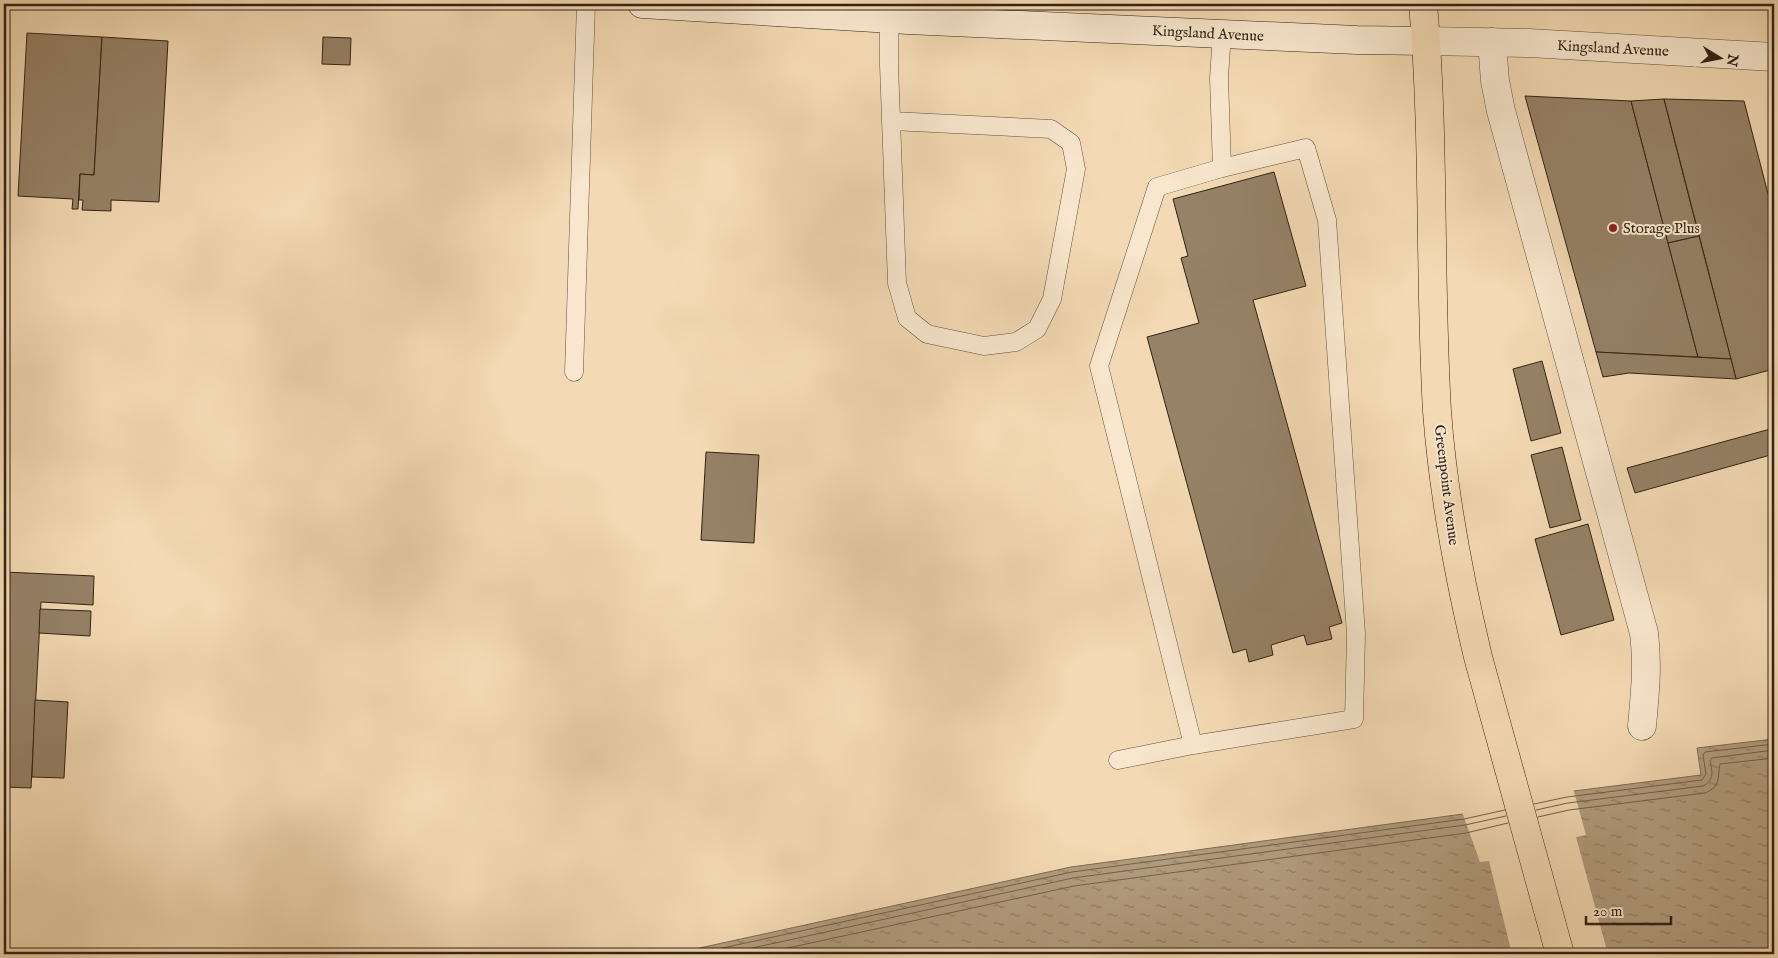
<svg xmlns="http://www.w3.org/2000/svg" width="1778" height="958" viewBox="0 0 1778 958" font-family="'IM FELL English',serif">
<defs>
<pattern id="water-ripples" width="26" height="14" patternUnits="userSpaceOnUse" patternTransform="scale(1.25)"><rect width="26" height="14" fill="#b29c7e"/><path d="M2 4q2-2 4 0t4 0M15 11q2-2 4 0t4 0" fill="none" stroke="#917f66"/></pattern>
</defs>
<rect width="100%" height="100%" fill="#f4dab4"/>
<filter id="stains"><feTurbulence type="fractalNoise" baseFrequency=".004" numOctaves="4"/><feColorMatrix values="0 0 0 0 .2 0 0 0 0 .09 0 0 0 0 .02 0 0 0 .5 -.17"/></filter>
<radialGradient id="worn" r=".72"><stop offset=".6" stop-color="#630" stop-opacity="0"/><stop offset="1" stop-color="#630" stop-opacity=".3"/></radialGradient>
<polygon fill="url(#water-ripples)" stroke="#7e6c54" points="1774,739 1774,954 672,954 1071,867 1463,814 1566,792 1701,775 1697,748"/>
<polygon fill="#f4dab4" points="1573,788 1586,835 1576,837 1608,954 1512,954 1489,861 1480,862 1462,812"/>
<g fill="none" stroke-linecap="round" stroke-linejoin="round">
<g stroke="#726049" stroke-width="1">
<polyline points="1534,804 1567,797 1702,780 1706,774 1703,755 1705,752 1774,744"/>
<path d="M1536,810L1568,803L1703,786C1715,780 1712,771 1710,760L1712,758L1774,750"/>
<path d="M1538,817L1569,810L1705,793C1722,786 1717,777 1720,764L1774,758"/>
<polyline points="695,954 1072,872 1464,819 1505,810"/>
<polyline points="725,954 1073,878 1465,825 1506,816"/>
<polyline points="760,954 1074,886 1466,833 1508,823"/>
</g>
</g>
<g fill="#968267" stroke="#312314">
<polygon points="27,33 102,37 94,175 80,174 78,209 72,209 73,199 18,196"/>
<polygon points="102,37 168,41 159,202 111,200 111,211 82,210 83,200 79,200 80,174 94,175"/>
<polygon points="323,37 351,38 350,65 322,64"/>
<polygon points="1525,96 1631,101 1698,357 1596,352"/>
<polygon points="1664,99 1699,236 1668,243 1631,101"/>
<polygon points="1664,99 1744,101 1774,217 1774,369 1736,379"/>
<polygon points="1274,172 1306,286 1253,300 1342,623 1329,627 1332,639 1307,645 1304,635 1271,645 1273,655 1249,662 1246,649 1233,653 1147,337 1199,323 1181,258 1188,256 1173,199"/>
<polygon points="1699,236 1731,359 1698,357 1668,243"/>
<polygon points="1596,352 1731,359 1736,379 1629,373 1603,377"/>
<polygon points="1542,361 1561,433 1531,441 1513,369"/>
<polygon points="1774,428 1774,454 1635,493 1627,468"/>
<polygon points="1562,447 1581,520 1550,528 1531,455"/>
<polygon points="706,452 759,455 754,543 701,540"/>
<polygon points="1588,524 1614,620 1561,635 1535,539"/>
<polygon points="4,572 94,576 93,605 41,602 31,788 4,787"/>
<polygon points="40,609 91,611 90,636 39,633"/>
<polygon points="35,700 68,702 64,778 32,777"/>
</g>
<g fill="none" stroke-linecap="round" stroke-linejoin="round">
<g stroke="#62513c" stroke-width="19">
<g id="service">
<polyline points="889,19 889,65 897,283 907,318 927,334 984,346 1016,342 1037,329 1052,299 1076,169 1071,143 1051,129 892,121"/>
<polyline points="1222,168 1219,78 1222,33"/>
<polyline points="574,372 586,4"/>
<polyline points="1118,760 1193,745 1354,719 1356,634 1327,220 1306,148 1222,168 1157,187 1099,366 1193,745"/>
</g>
</g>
<g stroke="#62513c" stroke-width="29">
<g id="minor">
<polyline points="1427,41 1529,43 1774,57"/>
<path d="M1492,42L1495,81L1501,111L1644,633C1648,665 1645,694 1642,726"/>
</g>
</g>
<g stroke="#312314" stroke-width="29">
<polyline id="secondary" points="642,4 908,20 1357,40 1427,41"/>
</g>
<g stroke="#312314" stroke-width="29">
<path id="primary" d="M1423,4C1435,139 1429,276 1437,411C1443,494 1459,577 1478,657L1560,954"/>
</g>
<use href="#service" stroke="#f8e7ce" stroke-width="18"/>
<use href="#minor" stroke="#f8e7ce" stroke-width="28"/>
<use href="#secondary" stroke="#f8e7ce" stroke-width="28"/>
<use href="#primary" stroke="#f4dab4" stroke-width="28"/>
</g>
<circle fill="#8f2418" stroke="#f8e7ce" stroke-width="2" cx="1613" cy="228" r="5"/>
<g text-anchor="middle" stroke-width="4" stroke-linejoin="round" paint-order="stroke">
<g font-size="15" fill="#312314" stroke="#f8e7ce">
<text transform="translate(1208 33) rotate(3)" y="5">Kingsland Avenue</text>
<text transform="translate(1613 48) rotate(3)" y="5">Kingsland Avenue</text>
<text transform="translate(1447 485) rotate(83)" y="5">Greenpoint Avenue</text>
</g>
<g font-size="15" fill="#312314" stroke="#f8e7ce" text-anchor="start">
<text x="1623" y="233">Storage Plus</text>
</g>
</g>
<rect width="1778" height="958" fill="none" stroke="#f4dab4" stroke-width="20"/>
<rect x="5" y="5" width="1768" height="948" fill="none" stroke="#312314" stroke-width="2.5"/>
<rect x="10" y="10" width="1758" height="938" fill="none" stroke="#312314"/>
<g transform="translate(1720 58) rotate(100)" stroke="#f8e7ce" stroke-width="4" paint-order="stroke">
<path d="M0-4L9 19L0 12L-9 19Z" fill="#312314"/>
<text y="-8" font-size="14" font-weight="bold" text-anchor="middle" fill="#312314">N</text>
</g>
<path d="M1586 916v8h85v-8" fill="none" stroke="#312314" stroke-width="2.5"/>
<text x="1593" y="916" font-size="15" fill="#312314" stroke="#f8e7ce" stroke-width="4" paint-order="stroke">20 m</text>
<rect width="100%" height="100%" filter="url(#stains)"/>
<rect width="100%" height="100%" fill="url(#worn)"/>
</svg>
